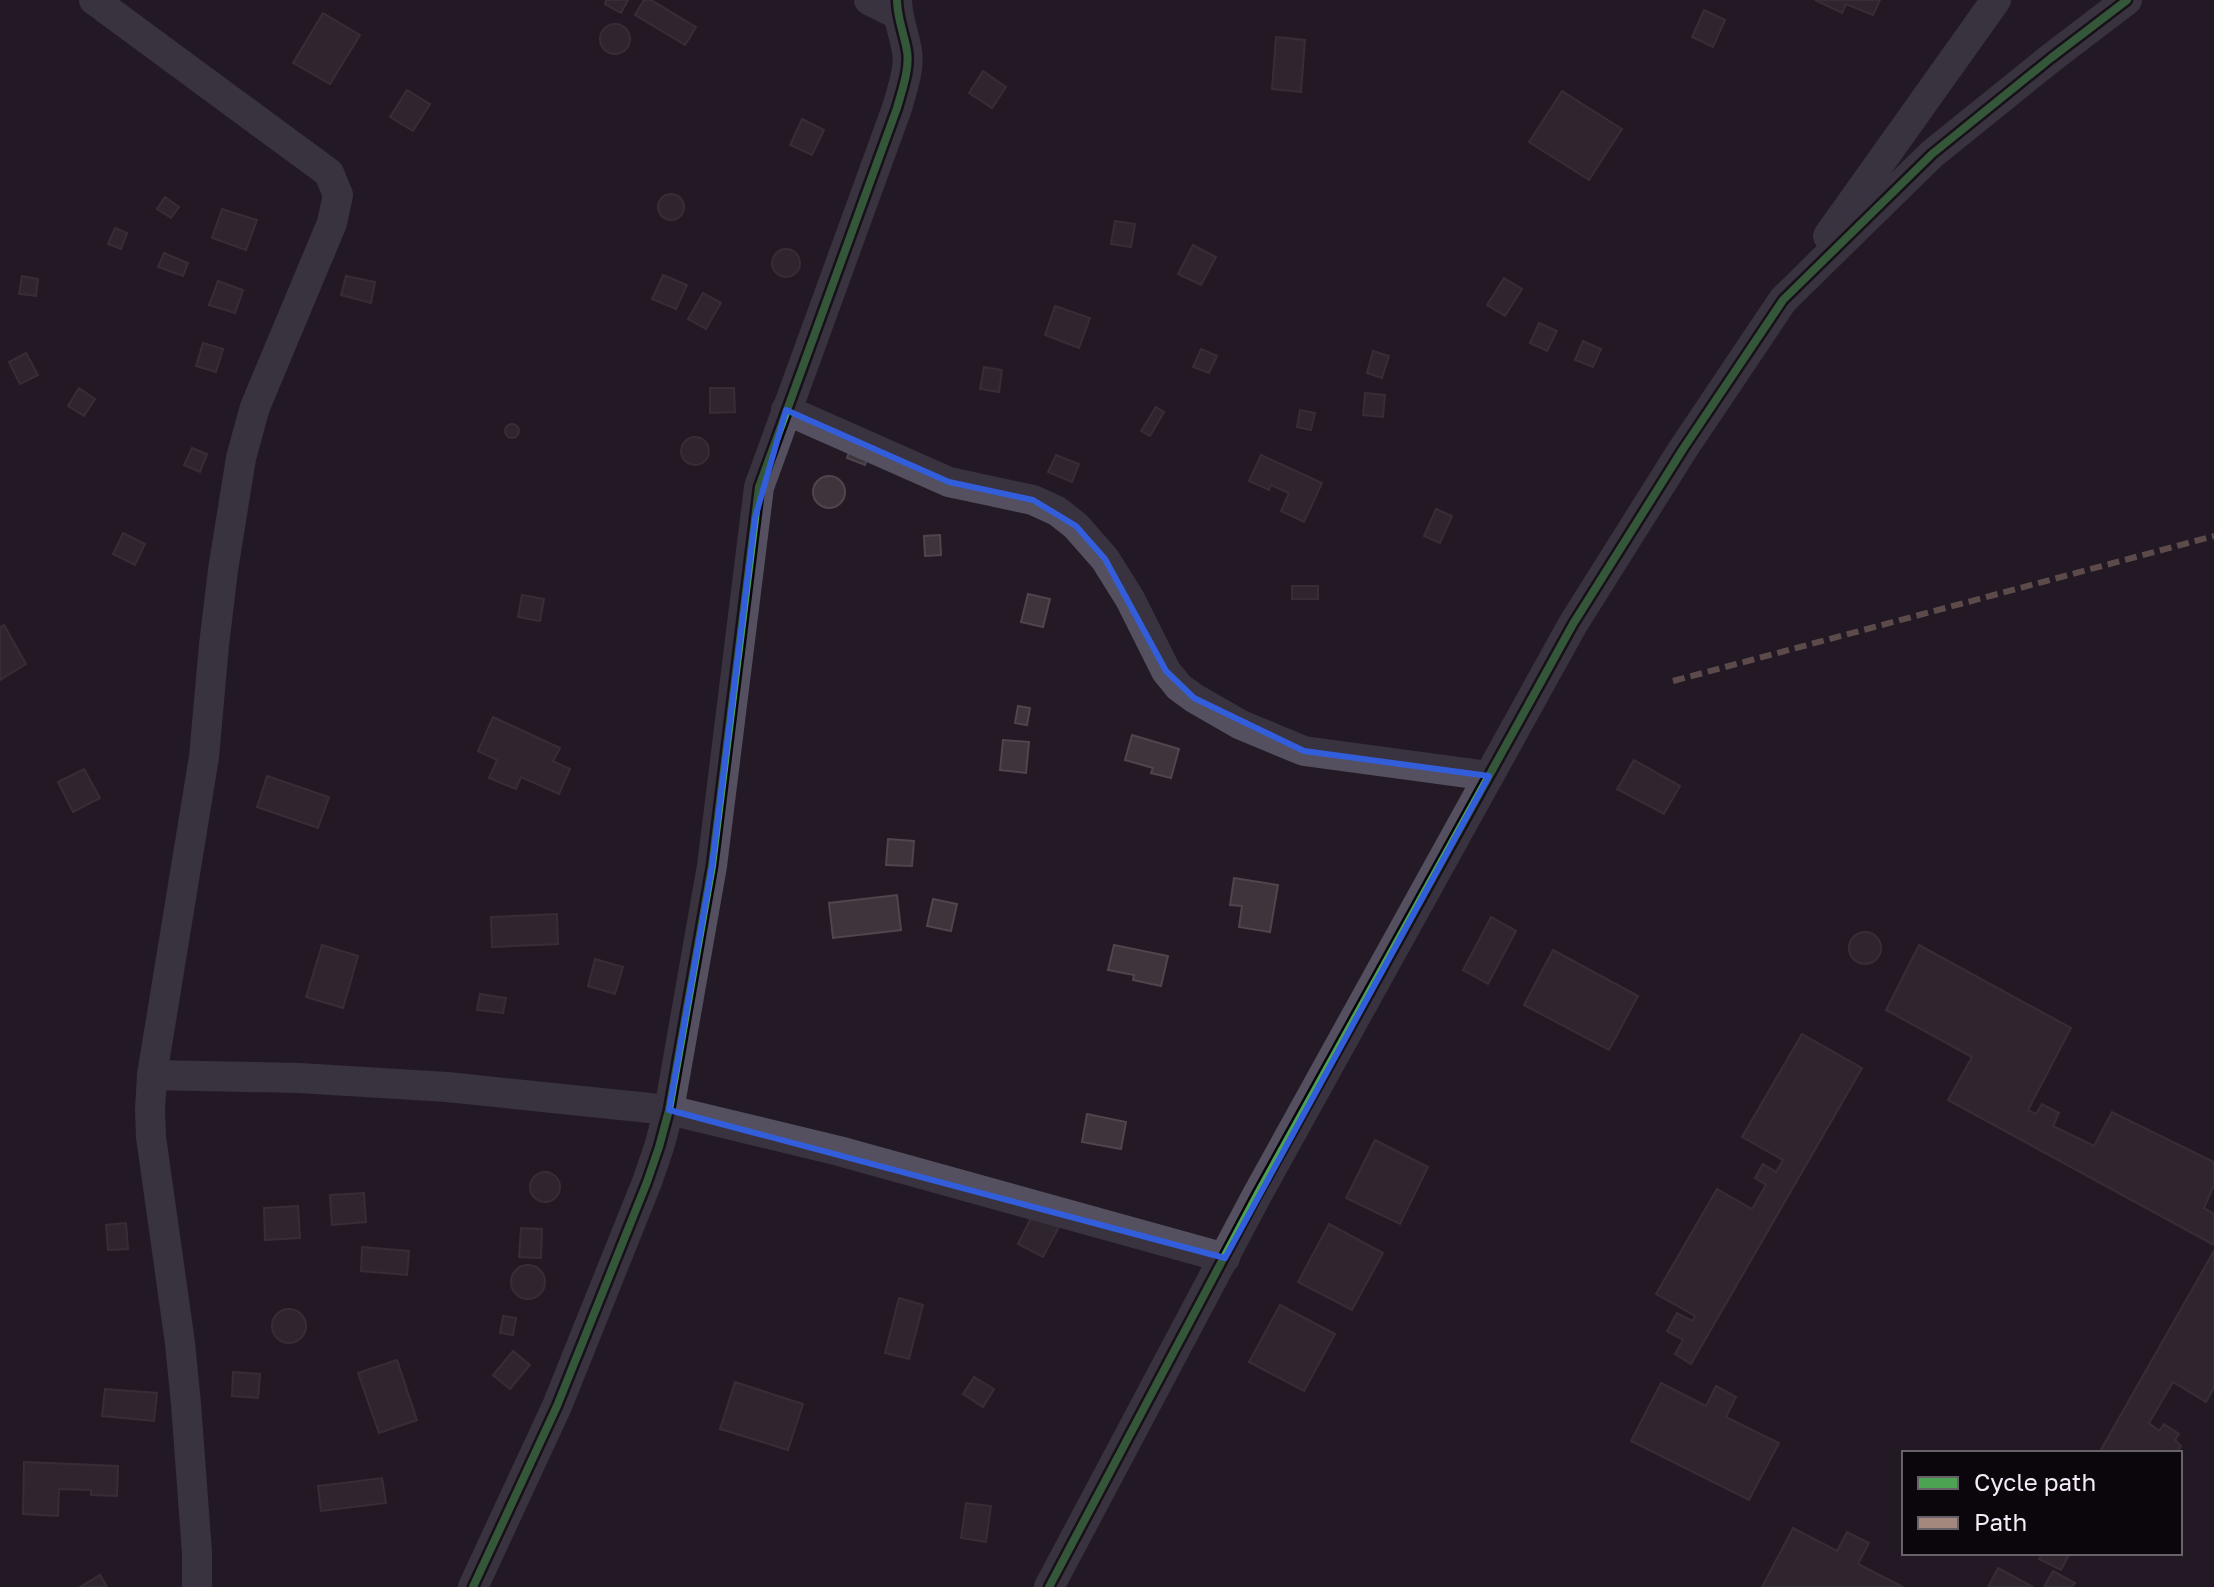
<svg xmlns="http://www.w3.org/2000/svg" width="2214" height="1587" viewBox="0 0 2214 1587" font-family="'Golos Text',sans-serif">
<rect width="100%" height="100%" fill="#231a25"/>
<g fill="#3e343c" stroke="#4f454d" stroke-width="2">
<polygon points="606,0 628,0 621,13 605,4"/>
<polygon points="644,0 651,0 696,27 685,45 635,15"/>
<polygon points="1815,0 1880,0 1873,15 1846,4 1842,13"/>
<polygon points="1704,10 1725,20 1713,47 1692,37"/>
<polygon points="323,13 360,35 330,84 293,63"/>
<circle cx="615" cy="39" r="15"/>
<polygon points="1276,37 1305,40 1301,92 1272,89"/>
<polygon points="983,71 1006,87 992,108 969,93"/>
<polygon points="407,90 430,104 413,131 390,117"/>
<polygon points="1562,91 1622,129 1589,180 1529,142"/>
<polygon points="802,119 824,130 812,155 790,145"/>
<circle cx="671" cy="207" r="13"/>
<polygon points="165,197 179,207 171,218 157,209"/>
<polygon points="222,209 257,220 246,250 212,238"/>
<polygon points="1115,221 1135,224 1131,247 1111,244"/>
<polygon points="115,228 127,233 121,249 108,244"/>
<polygon points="1193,245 1216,257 1201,285 1178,274"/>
<circle cx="786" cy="263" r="14"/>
<polygon points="164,253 188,263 183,276 158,267"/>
<polygon points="663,275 687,285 676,309 652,299"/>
<polygon points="22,276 38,279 36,296 19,294"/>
<polygon points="346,276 375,282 371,303 341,295"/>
<polygon points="1504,278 1522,289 1505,316 1487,305"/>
<polygon points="218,281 243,290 235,313 209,305"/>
<polygon points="703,293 721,303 706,329 688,319"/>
<polygon points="1055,306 1090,318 1079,348 1045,335"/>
<polygon points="1539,323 1557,331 1547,351 1530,343"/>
<polygon points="1583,341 1601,349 1593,367 1575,360"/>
<polygon points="203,343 223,349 216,372 196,366"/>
<polygon points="1201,349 1217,356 1209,373 1193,367"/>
<polygon points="1373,351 1389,356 1382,378 1367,373"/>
<polygon points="26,353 38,375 20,384 9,362"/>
<polygon points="984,367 1002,370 999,392 980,389"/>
<polygon points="79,388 95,399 84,416 68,406"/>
<polygon points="710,388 734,388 735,412 710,413"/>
<polygon points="1365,393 1385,395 1383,417 1363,415"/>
<polygon points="1156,407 1164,412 1150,436 1141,431"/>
<polygon points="1300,410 1315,413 1311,430 1297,427"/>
<circle cx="512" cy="431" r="7"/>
<circle cx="695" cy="451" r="14"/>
<polygon points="852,444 870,450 865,465 847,458"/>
<polygon points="192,448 207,454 200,472 184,465"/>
<polygon points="1056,455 1079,464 1072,482 1048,472"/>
<polygon points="1261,455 1322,483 1304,522 1281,511 1289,493 1271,485 1269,490 1249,481"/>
<circle cx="829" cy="492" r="16"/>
<polygon points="1436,509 1452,516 1440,543 1424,536"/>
<polygon points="123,533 145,544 135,565 113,554"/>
<polygon points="940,535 941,555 925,556 924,536"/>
<rect x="1292" y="586" width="26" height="13"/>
<polygon points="1028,594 1050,599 1043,627 1021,622"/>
<polygon points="522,595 544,599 540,621 518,617"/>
<polygon points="4,625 26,664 0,680 0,627"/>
<polygon points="1018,706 1030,708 1027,725 1015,723"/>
<polygon points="493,717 560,748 553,761 570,769 559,794 521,777 516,789 489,778 497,760 478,751"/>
<polygon points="1132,735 1179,749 1171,778 1151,773 1153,768 1125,760"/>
<polygon points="1003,740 1029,742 1026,773 1000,770"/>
<polygon points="1634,760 1680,786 1664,814 1617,789"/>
<polygon points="84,769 100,798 73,812 58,782"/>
<polygon points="267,776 329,797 318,828 257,807"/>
<polygon points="888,839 914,841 912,866 886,865"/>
<polygon points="1234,878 1278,885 1270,932 1239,927 1242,906 1230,905"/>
<polygon points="897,895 901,930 833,938 829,903"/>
<polygon points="933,899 957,904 951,931 927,926"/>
<polygon points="557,914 558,944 492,947 491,917"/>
<polygon points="1491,917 1516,931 1488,984 1463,970"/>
<circle cx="1865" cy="948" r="16"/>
<polygon points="322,945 358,956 343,1008 306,997"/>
<polygon points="1114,945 1168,956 1161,986 1133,980 1134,975 1108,970"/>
<polygon points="1919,945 2071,1028 2028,1110 2036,1114 2042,1104 2059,1113 2053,1126 2094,1146 2112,1112 2214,1162 2214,1185 2204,1208 2214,1214 2214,1245 1948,1100 1972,1057 1886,1010"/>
<polygon points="1553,950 1638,996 1609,1050 1524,1005"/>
<polygon points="595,959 623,967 615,994 588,986"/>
<polygon points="480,994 506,998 503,1013 477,1010"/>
<polygon points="1802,1034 1862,1068 1691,1364 1675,1354 1683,1340 1667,1331 1677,1313 1692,1321 1695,1316 1656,1294 1717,1189 1752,1209 1766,1185 1755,1178 1763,1164 1776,1172 1783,1160 1742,1137"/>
<polygon points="1087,1114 1126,1122 1121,1149 1082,1142"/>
<polygon points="1375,1140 1428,1167 1400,1224 1346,1198"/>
<circle cx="545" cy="1187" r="15"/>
<polygon points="364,1193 366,1222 332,1225 330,1195"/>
<polygon points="298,1206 300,1238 265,1240 264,1208"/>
<polygon points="1033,1214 1059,1227 1043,1257 1018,1244"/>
<polygon points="126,1223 128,1249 108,1250 106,1225"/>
<polygon points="1329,1224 1383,1253 1352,1310 1298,1282"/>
<polygon points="521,1228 542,1229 541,1258 519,1257"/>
<polygon points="362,1247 409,1251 407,1275 361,1271"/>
<polygon points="2214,1251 2214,1387 2206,1402 2173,1382 2149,1423 2159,1431 2164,1424 2179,1434 2175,1440 2181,1446 2177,1453 2099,1453"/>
<circle cx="528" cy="1282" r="17"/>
<polygon points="899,1298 923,1305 909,1359 885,1353"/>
<polygon points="1280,1305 1335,1334 1304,1391 1249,1362"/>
<circle cx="289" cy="1326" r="17"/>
<polygon points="503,1316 516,1318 513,1335 500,1333"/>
<polygon points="513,1351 530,1365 510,1389 493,1375"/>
<polygon points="397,1360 417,1420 379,1433 358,1373"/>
<polygon points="233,1372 260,1374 258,1398 232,1396"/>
<polygon points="974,1377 994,1389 983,1407 963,1394"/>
<polygon points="735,1382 803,1404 788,1450 720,1429"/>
<polygon points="1661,1383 1706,1406 1716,1386 1736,1397 1726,1417 1779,1443 1749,1500 1631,1441"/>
<polygon points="105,1389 157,1393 154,1421 102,1416"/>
<polygon points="24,1462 118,1466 117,1496 91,1495 91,1490 59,1489 58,1516 23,1514"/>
<polygon points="382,1478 386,1503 321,1511 318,1486"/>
<polygon points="966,1503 991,1506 986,1542 961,1538"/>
<polygon points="1793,1528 1837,1551 1847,1532 1869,1543 1858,1564 1903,1587 1762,1587"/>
<polygon points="2042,1553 2070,1553 2061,1570 2039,1559"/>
<polygon points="1998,1568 2033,1587 1988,1587"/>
<polygon points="2053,1571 2075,1583 2072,1587 2044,1587"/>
<polygon points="100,1575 107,1587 80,1587"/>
</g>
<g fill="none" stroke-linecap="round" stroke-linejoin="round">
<g stroke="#555060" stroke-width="30">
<polyline points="94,0 329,173 338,195 332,223 255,407 241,458 223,570 214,645 204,757 152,1075"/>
<polyline points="869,0 897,14"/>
<polyline points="1828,236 1996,0"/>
<polyline points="786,410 949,482 1033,500 1057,511 1076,526 1105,559 1130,599 1166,671 1179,687 1194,698 1241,725 1304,751 1489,776"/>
<polyline points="197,1587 197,1553 186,1404 180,1343 151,1137 150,1110 152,1075 299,1078 447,1087 669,1110 839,1151 1225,1258"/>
<path d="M473,1587L557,1406L647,1182L659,1147L669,1110L712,866L759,487L897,108C902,90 910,68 907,51C904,33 897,18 897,0"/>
<polyline points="1049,1587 1257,1195 1573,624 1683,449 1783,300 1932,154 2051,58 2127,0"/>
</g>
<polyline stroke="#a5887d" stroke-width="6" stroke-dasharray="12 6" stroke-linecap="butt" points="1673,681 2214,536"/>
<g stroke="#0b050c" stroke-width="13">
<g id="cycleway">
<path d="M473,1587L557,1406L647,1182L659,1147L669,1110L712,866L759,487L897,108C902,90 910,68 907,51C904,33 897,18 897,0"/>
<polyline points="1049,1587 1257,1195 1573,624 1683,449 1783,300 1932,154 2051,58 2127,0"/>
</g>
</g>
<use href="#cycleway" stroke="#4ca352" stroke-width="8"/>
</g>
<path d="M0 0H2214V1587H0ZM786,410L949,482L1033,500L1076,526L1105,559L1166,671L1194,698L1304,751L1489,776L1225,1258L669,1110L712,866L755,518Z" fill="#231a25" fill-opacity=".55" fill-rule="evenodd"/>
<path fill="none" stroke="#335edb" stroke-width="6" stroke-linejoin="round" d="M786,410L949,482L1033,500L1076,526L1105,559L1166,671L1194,698L1304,751L1489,776L1225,1258L669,1110L712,866L755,518Z"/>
<rect x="1902" y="1451" width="280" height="104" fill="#0b050c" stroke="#69616a" stroke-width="2"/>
<rect x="1918" y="1477" width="40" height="12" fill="#4ca352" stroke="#69616a" stroke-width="2"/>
<text x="1974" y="1491" font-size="24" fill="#f5eaf8">Cycle path</text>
<rect x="1918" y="1517" width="40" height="12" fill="#a5887d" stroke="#69616a" stroke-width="2"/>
<text x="1974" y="1531" font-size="24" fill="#f5eaf8">Path</text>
</svg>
